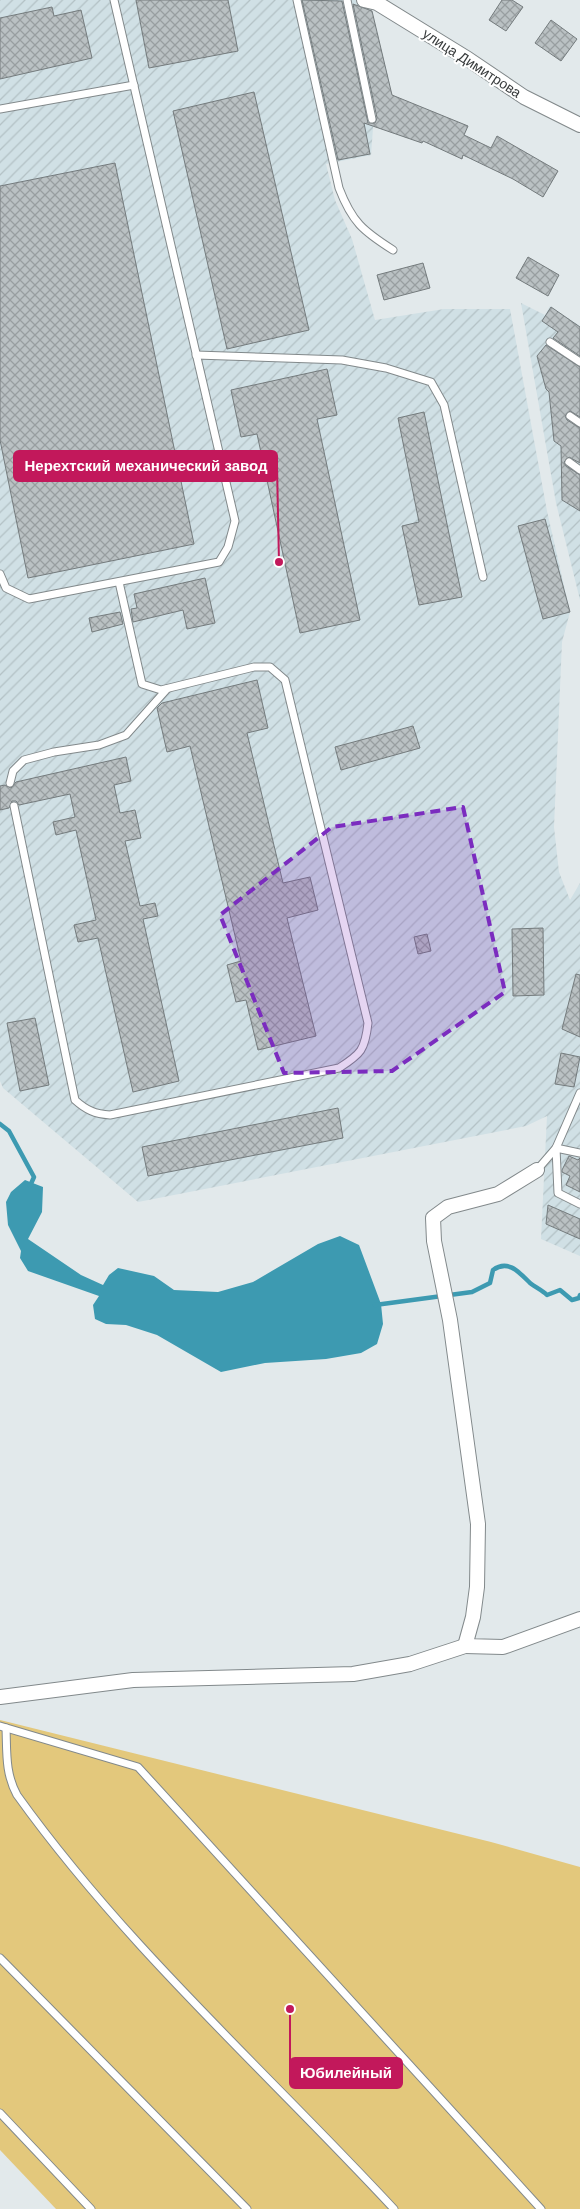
<svg xmlns="http://www.w3.org/2000/svg" width="580" height="2209" viewBox="0 0 580 2209" font-family="Arial,sans-serif">
<defs>
<pattern id="industrial-furrows" width="10" height="10" patternUnits="userSpaceOnUse" patternTransform="scale(1.25)"><rect width="10" height="10" fill="#d0e0e5"/><path d="M-1 1l2-2M0 10L10 0M9 11l2-2" fill="none" stroke="#b3c1c5"/></pattern>
<pattern id="building-cross-hatch" width="8" height="8" patternUnits="userSpaceOnUse" patternTransform="scale(1.25)"><rect width="8" height="8" fill="#bac1c3"/><path d="M0 0l8 8M0 8l8-8" fill="none" stroke="#989ea0"/></pattern>
</defs>
<rect width="100%" height="100%" fill="#e2e9eb"/>
<g fill="url(#industrial-furrows)">
<polygon points="0,0 356,0 357,4 371,8 390,85 376,88 371,155 326,164 335,200 352,239 375,320 444,309 510,309 547,511 570,612 562,642 554,827 559,872 570,900 580,883 580,1256 541,1239 547,1116 526,1126 138,1202 3,1088 0,1081"/>
<polygon points="521,303 545,315 550,306 580,326 580,600 556,503"/>
</g>
<polygon fill="#e3c87c" points="0,1720 491,1842 580,1867 580,2209 56,2209 0,2150"/>
<polygon fill="#3d9ab1" points="25,1180 43,1187 42,1212 28,1239 81,1275 103,1285 109,1275 118,1268 154,1276 174,1290 218,1292 253,1282 318,1244 340,1236 359,1245 381,1304 383,1324 377,1344 361,1353 326,1359 265,1363 221,1372 157,1335 126,1325 106,1324 95,1319 93,1305 99,1296 28,1271 20,1258 21,1251 8,1225 6,1202 11,1192"/>
<g fill="none" stroke-linecap="round" stroke-linejoin="round">
<g stroke="#3d9ab1" stroke-width="4.5">
<polyline points="0,1124 9,1131 34,1177 30,1186"/>
<path d="M375,1305L472,1292L490,1283L493,1270C508,1259 519,1272 530,1283C535,1287 542,1290 547,1295L560,1290L572,1300L579,1298L580,1295"/>
</g>
</g>
<g fill="url(#building-cross-hatch)" stroke="#747b7d">
<polygon points="136,0 228,0 238,51 149,68"/>
<polygon points="302,0 342,1 368,123 375,123 377,118 353,4 372,11 392,95 468,126 464,135 491,148 497,136 558,171 543,197 513,179 463,155 462,159 423,141 422,143 364,123 370,154 338,160"/>
<polygon points="502,0 512,0 523,7 506,31 489,20"/>
<polygon points="52,7 54,16 81,10 92,58 0,79 0,18"/>
<polygon points="551,20 577,39 561,61 535,43"/>
<polygon points="254,92 309,330 227,349 173,111"/>
<polygon points="115,163 194,544 28,578 0,440 0,186"/>
<polygon points="528,257 559,275 548,296 516,278"/>
<polygon points="423,263 430,288 384,300 377,275"/>
<polygon points="551,307 580,327 580,356 553,338 558,332 542,321"/>
<polygon points="546,345 580,367 580,417 570,411 565,416 567,420 580,428 580,463 569,457 564,462 566,466 580,475 580,511 562,500 561,446 554,441 549,392 546,389 537,356"/>
<polygon points="327,369 337,415 317,419 360,620 300,633 257,434 241,437 231,390"/>
<polygon points="424,412 462,597 419,605 402,526 419,522 398,418"/>
<polygon points="545,519 570,612 543,619 518,526"/>
<polygon points="205,578 215,623 187,629 183,610 133,622 131,609 137,608 134,594"/>
<polygon points="120,612 123,624 92,632 89,618"/>
<polygon points="257,680 268,728 247,733 283,883 310,877 318,910 287,918 316,1036 258,1050 246,1000 236,1002 227,965 241,961 190,746 167,752 157,708 162,703"/>
<polygon points="413,726 420,748 341,770 335,747"/>
<polygon points="126,757 131,781 114,785 120,813 135,810 141,838 125,841 140,906 155,903 158,916 143,919 179,1081 133,1092 98,938 78,942 74,925 96,920 76,830 56,835 53,822 75,817 70,794 19,805 16,801 12,801 9,808 0,810 0,786 5,785 11,788 16,782"/>
<polygon points="543,928 544,995 513,996 512,929"/>
<polygon points="427,934 431,951 418,954 414,937"/>
<polygon points="576,974 580,975 580,1037 562,1029"/>
<polygon points="35,1018 49,1085 20,1091 7,1023"/>
<polygon points="561,1053 580,1057 574,1087 555,1084"/>
<polygon points="338,1108 343,1138 148,1176 142,1147"/>
<polygon points="569,1156 578,1160 580,1158 580,1192 566,1185 570,1176 562,1172 562,1170"/>
<polygon points="548,1205 580,1219 580,1239 546,1224"/>
</g>
<g fill="none" stroke-linecap="round" stroke-linejoin="round">
<g stroke="#82898b" stroke-width="9">
<g id="service">
<path d="M297,0L339,188C352,222 363,231 393,250"/>
<polyline points="347,0 372,119"/>
<polyline points="0,109 134,85"/>
<polyline points="550,342 580,362"/>
<polyline points="196,355 342,360 386,368 431,382 444,405 483,577"/>
<polyline points="570,416 580,423"/>
<polyline points="569,462 580,470"/>
<polyline points="0,574 6,588 29,599 219,562 228,547 235,521 114,0"/>
<polyline points="10,783 13,771 24,760 54,752 99,745 126,735 167,689"/>
<path d="M14,806L75,1100C86,1110 95,1114 110,1115L339,1068C361,1054 365,1050 368,1023L285,680L270,667H254L161,690L142,684L119,582"/>
<polyline points="580,1153 556,1148 558,1193 580,1204"/>
<polyline points="537,1170 556,1148 580,1093"/>
<polyline points="0,1726 138,1767 541,2209"/>
<path d="M6,1728C7,1752 5,1773 17,1795C126,1947 267,2072 394,2209"/>
<polyline points="0,1958 247,2209"/>
<polyline points="0,2113 91,2209"/>
</g>
</g>
<g stroke="#82898b" stroke-width="16">
<g id="minor">
<polyline points="364,0 377,3 468,59 524,97 580,125"/>
<polyline points="537,1170 498,1194 448,1207 433,1218 434,1241 450,1320 478,1524 477,1587 473,1617 465,1646 503,1647 580,1619"/>
<polyline points="0,1697 133,1680 353,1674 410,1664 465,1646"/>
</g>
</g>
<use href="#service" stroke="#fff" stroke-width="7"/>
<use href="#minor" stroke="#fff" stroke-width="14"/>
</g>
<path fill="#7b2cbf" fill-opacity="0.2" stroke="#7b2cbf" stroke-width="4" stroke-dasharray="10 6" stroke-linejoin="round" d="M463,807L505,992L392,1071L284,1073L220,915L332,827Z"/>
<g text-anchor="middle" stroke-width="4" stroke-linejoin="round" paint-order="stroke">
<g font-size="14" fill="#393c3d" stroke="#fff">
<text transform="translate(472 63) rotate(33)" y="5">улица Димитрова</text>
</g>
</g>
<path fill="none" stroke="#c2185b" stroke-width="2" d="M279 562L277 466M290 2009L290 2073"/>
<g fill="#c2185b" stroke="#fff" stroke-width="2">
<circle cx="279" cy="562" r="5"/>
<circle cx="290" cy="2009" r="5"/>
</g>
<g fill="#c2185b" stroke="#c2185b" stroke-width="2">
<rect x="14" y="451" width="263" height="30" rx="5"/>
<rect x="290" y="2058" width="112" height="30" rx="5"/>
</g>
<g font-size="15" text-anchor="middle" font-weight="bold" fill="#fff">
<text x="146" y="471">Нерехтский механический завод</text>
<text x="346" y="2078">Юбилейный</text>
</g>
</svg>
